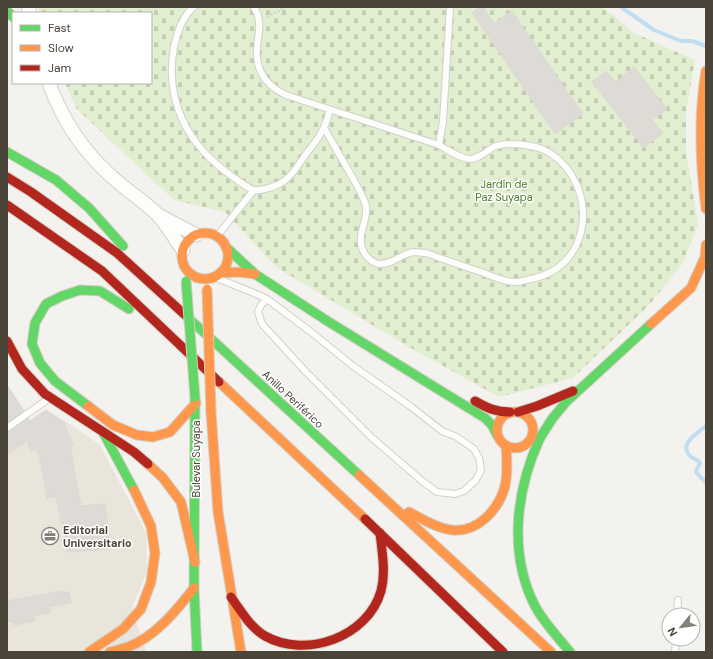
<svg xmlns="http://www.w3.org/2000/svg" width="713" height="659" viewBox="0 0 713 659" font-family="'DM Sans',sans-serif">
<defs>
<pattern id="cemetery-stones" width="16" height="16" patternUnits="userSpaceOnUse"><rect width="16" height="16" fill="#e1eecf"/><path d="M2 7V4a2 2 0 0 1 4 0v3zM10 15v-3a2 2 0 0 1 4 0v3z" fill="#c3cdb2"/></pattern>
</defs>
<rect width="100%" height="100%" fill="#f4f2ee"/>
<polygon fill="#eae5da" points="64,420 100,445 146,533 147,572 132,607 146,652 7,652 7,454"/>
<polygon fill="url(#cemetery-stones)" points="38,7 599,7 605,9 636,34 695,60 686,112 686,151 698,225 683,263 649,305 573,378 499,397 409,347 276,267 225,212 174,200 77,109 65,83 151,83 151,13 39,13"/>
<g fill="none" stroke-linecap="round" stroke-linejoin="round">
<g stroke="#c0ddf1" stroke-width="4">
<polyline points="621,7 654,30 681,41 692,41 706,46"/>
<path d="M706,426C698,433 678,443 690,456C693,459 697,459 700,463L697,469L696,472L706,483"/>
</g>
</g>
<g fill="#dedbd6" stroke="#dcd9d4">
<polygon points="481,7 483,7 494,23 512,11 583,114 555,134 472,13"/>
<polygon points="634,67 667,109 652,120 663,133 644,148 592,82 606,71 615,82"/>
<polygon points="7,385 24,411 7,423"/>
<polygon points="46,410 64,422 73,445 70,446 81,506 105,504 111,549 67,552 56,496 47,498 39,453 38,454 37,449 30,451 27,441 7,455 7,432 28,418 30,421"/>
<polygon points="63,591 63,593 69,592 71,603 49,607 50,613 34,615 35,621 14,625 14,621 7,622 7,601"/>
</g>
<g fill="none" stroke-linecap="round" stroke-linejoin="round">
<g stroke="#d2d0cb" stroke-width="8">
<g id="lane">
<path d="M194,7C182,16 177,33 174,47C164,101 188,146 233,177C239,181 246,187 253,190C259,191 271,188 277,185C289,180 297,167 304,157C310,148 320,138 324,127C327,122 328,115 330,110"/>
<path d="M254,7C265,25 255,40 257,58C259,76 271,88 286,95L439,145C448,150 459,158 469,159C479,159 486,151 494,147C508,141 538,145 550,153C599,185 594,267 531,279C526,280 521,282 516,282C504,282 492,276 481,272C463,266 445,260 426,253C422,253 418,252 414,252C402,253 392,265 379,264C372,263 364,255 362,248C357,234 368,221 366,206C363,195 356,184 350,173C341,158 333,143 324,128"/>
<polyline points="439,145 443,121 450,7"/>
<polyline points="217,236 254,190"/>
<polyline points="219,279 254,293 267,299 311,332 353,366 410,406 442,431 457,437 474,449 479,458 481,470 476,480 464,491 455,494 437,492 422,481 371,437 306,372 262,324 258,312 261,305 267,299"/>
<polyline points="7,428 47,400"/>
<polyline points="677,615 678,600"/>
<polyline points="675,652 676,639"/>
</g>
</g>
<g stroke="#d2d0cb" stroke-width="15">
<g id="street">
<polyline points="29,7 29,13"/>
<path d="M49,83C62,119 83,151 111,176C125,189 142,200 156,213C166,223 174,238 183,250"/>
<polyline points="160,216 196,235"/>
</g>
</g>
<g stroke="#d3cfc5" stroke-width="11">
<g id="fast">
<polyline points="7,11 13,17"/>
<polyline points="7,152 56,180 89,208 123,246"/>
<polyline points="226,247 255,274 329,322 485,418 492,425 497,435"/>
<polyline points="184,314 359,475"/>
<polyline points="195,397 194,588 197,652"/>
<polyline points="88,406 55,381 40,363 32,344 35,323 46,304 62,296 80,290 100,291 129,309"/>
<polyline points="104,434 134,490"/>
<polyline points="540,438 552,419 566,402 651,324"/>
<path d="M540,438C516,490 508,553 535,606C544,623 558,637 570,652"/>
</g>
</g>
<g stroke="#d3cfc5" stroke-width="11">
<g id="slow">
<path d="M706,71C698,117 700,162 706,209"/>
<circle cx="205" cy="256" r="23"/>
<polyline points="220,273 238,272 255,274"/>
<polyline points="651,324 691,288 705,257 706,245"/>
<polyline points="219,382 365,519"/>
<polyline points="88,406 113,425 137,435 153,437 170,432 196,403"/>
<circle cx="515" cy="430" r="18"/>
<polyline points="211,412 218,512 241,652"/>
<polyline points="148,464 163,478 181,502 195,562"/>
<polyline points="359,475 551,652"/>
<path d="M409,512C422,519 437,528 452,530C478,533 499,509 505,486C508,473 507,459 506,446"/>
<polyline points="89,652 123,629 141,609 151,582 155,553 151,526 134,490"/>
<path d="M110,652C116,650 122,649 128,647C156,636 176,611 194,588"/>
</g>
</g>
<g stroke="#d3cfc5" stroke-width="11">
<g id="jam">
<polyline points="7,177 31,192 117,253 184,314"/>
<polyline points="7,205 102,271 219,382"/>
<polyline points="7,341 22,369 45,394 134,452 148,464"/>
<path d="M475,401C487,408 496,412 510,412"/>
<polyline points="518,412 537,406 573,391"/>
<polyline points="365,519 503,652"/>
<path d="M231,597C240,610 251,628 265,636C306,659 368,637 381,591C386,572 382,552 380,533"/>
</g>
</g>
<polyline stroke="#d3d2cc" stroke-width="2.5" stroke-dasharray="2 2" stroke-linecap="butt" points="267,17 286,7"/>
<use href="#lane" stroke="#fdfdfc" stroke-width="6"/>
<use href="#street" stroke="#fdfdfc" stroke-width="13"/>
<use href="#fast" stroke="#63d668" stroke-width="9"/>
<use href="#slow" stroke="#ff974d" stroke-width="9"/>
<use href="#jam" stroke="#b3261e" stroke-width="9"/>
<g stroke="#d6cebb" stroke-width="11" stroke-linecap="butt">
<polyline id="fast-bridge" points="186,281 195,397"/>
</g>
<g stroke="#d6cebb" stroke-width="11" stroke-linecap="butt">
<polyline id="slow-bridge" points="207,289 211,412"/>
</g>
<use href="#fast-bridge" stroke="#63d668" stroke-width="9"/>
<use href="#slow-bridge" stroke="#ff974d" stroke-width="9"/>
</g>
<defs>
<g id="office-ring" transform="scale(0.9)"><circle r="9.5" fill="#fff" stroke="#868178" stroke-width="1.5"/><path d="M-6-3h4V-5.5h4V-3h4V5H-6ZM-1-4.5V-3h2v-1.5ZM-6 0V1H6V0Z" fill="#868178"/></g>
</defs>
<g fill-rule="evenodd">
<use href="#office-ring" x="50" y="536"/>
</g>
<g text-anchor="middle" stroke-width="3" stroke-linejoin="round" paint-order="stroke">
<g font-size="11" fill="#4a7f2a" stroke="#fff">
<text x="504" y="188">Jardín de<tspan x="504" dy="13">Paz Suyapa</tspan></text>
</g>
<g font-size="11" fill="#4b4439" stroke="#fff">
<text transform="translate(293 399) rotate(43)" y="4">Anillo Periférico</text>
<text transform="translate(196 459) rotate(-90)" y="4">Bulevar Suyapa</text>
</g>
<g font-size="11" font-weight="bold" fill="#4b4439" stroke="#fff" text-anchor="start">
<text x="63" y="534">Editorial<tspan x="63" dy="13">Universitario</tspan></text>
</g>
</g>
<rect width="713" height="659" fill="none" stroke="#4b4439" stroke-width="16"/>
<rect x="12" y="12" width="140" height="72" fill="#ffffff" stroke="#b7b4b0"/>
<rect x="20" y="25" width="20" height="6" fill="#63d668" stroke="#b7b4b0"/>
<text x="48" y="32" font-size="12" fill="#4b4439">Fast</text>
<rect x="20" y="45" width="20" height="6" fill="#ff974d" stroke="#b7b4b0"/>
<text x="48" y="52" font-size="12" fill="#4b4439">Slow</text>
<rect x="20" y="65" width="20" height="6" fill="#b3261e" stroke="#b7b4b0"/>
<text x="48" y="72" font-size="12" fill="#4b4439">Jam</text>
<g transform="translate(681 627) rotate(241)"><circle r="19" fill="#ffffff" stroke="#b7b4b0"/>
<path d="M0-3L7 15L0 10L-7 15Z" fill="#868178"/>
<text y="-6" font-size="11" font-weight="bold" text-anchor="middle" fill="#4b4439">N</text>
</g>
</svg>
